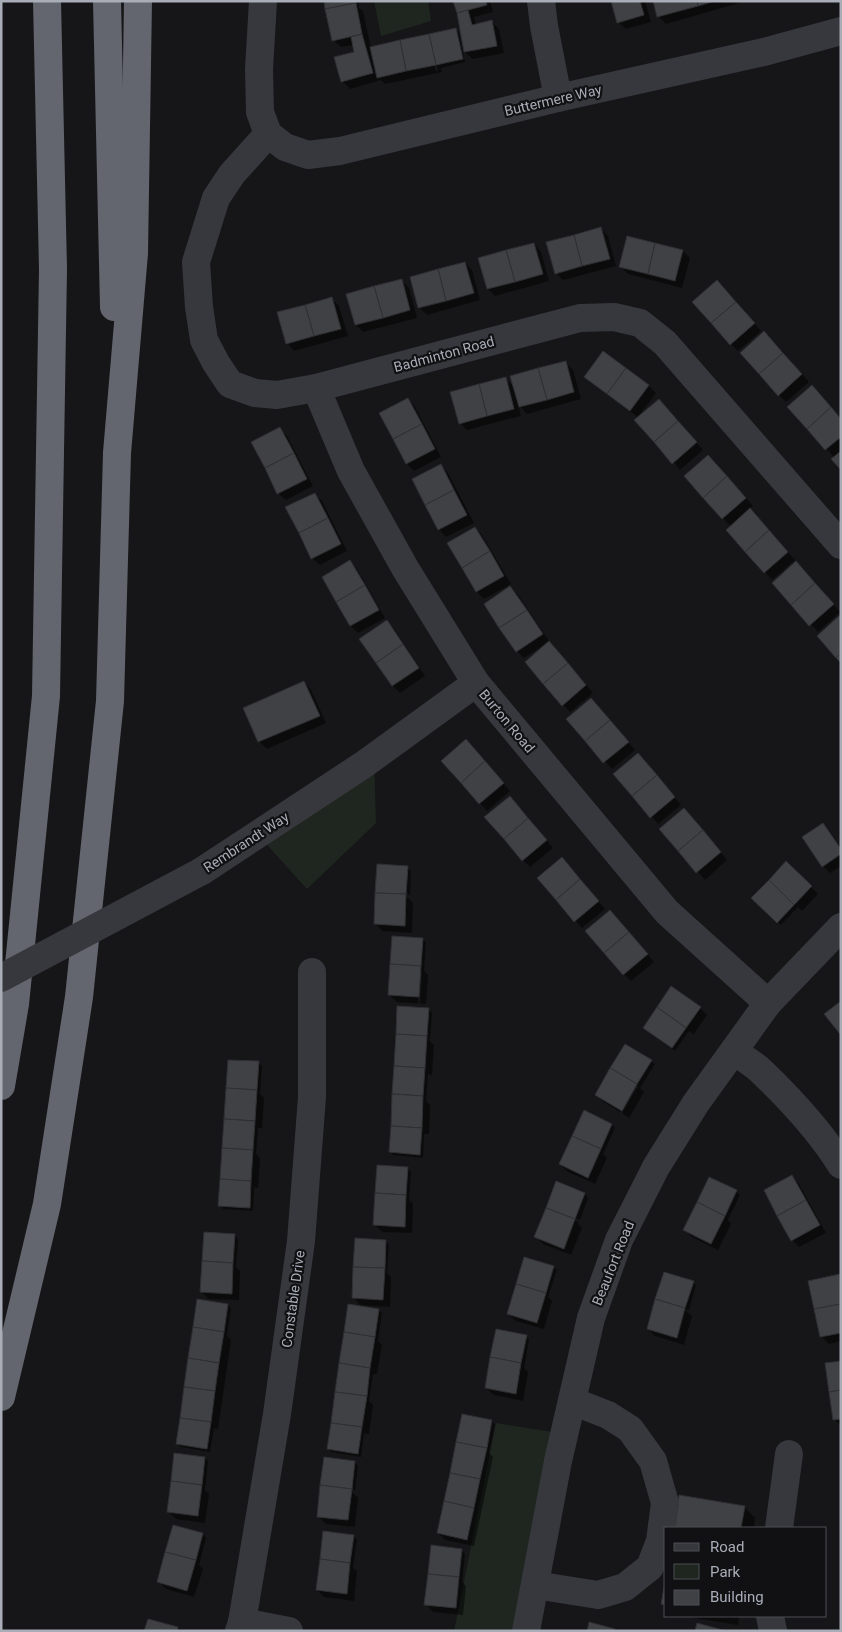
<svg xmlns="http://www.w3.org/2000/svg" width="842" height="1632" viewBox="0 0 842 1632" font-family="Roboto,sans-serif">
<rect width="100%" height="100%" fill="#161618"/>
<g fill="#1e261f">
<polygon points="374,1 428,1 431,21 381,36"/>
<polygon points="374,757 376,823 307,889 258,835"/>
<polygon points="496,1423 565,1434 526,1631 454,1631"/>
</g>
<g fill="#0007" fill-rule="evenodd">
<path d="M325,1H358L359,8L363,11L371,48L456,30L459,33L465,62L441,68L442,72L385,84L381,80L350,89L342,81L355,53L354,45L341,47L333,40ZM430,42H432L438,71H436Z"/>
<polygon points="455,1 490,1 493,12 474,17 476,25 492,22 499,29 504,53 473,59 465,52"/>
<polygon points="612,1 647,1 645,2 651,22 626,29 618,22"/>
<polygon points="654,1 746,1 666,24 659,17"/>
<polygon points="601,229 608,236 616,266 563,280 556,273"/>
<polygon points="628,237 683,251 690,258 682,288 628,274 621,267"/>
<polygon points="534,244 541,252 549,281 495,296 488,289"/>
<polygon points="465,263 472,270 480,300 427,315 419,307"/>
<polygon points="401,280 409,288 417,318 363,332 356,325 348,295"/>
<polygon points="724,289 761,331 738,351 731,344"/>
<polygon points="332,299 339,306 348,336 294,351 287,343"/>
<polygon points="772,340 809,382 786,402 779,395"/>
<polygon points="603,353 649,386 656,393 638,417 666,408 703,450 680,470 639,418 593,384 585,377"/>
<polygon points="565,362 573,370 581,399 527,414 518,404 521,416 467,430 460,423 506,379 515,388"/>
<polygon points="408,400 415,407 441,457 414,471 407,464"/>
<polygon points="789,407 841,419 841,468 835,458"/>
<polygon points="280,429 287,436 313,486 286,500 278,493"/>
<polygon points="716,463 753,506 749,509 795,560 772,580 765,572 731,527 723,518"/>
<polygon points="441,466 448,473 474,523 446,537 439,529 414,480"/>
<polygon points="314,494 322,501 347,551 320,565 312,558"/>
<polygon points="475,528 482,535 511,584 484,599 477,592 449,543"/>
<polygon points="350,562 357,569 385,618 358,633 351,626 323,577"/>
<polygon points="803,570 840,612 818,632 773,583"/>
<polygon points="510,588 518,595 549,641 593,693 570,712 563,705 545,644 524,658 517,651"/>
<polygon points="387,622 394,629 425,676 400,693 393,686 361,639"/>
<polygon points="304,682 311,690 326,723 267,749 260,742 245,708"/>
<polygon points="598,707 635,750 612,769 568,720"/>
<polygon points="473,748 510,791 487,811 443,761"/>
<polygon points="645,762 681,805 658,824 615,774"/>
<polygon points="517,805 553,848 530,867 523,860"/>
<polygon points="691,817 727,860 705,880 661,829"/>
<polygon points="823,825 830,832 841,848 841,866 830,873 823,866"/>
<polygon points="786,863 818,894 802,911 798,907 781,925 753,898"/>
<polygon points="569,866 605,909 582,928 539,878"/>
<polygon points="408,868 411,871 410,896 405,891 405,895 413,903 412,933 382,931 375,923"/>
<polygon points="618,919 654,962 631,981 624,974"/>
<path d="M422,939L426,942L424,971L428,975L426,1004L397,1002L389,995ZM419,972H422L420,1004L418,1003Z"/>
<polygon points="700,1008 707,1015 694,1034 689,1031 675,1051 648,1031"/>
<polygon points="429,1009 432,1013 430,1039 428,1039 434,1045 432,1075 428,1074 426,1101 430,1105 429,1134 424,1134 423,1158 393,1155 390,1152"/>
<polygon points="651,1061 655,1064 640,1088 644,1092 629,1118 622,1113 638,1086 636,1085 620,1112 604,1102 596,1095"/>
<polygon points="258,1062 262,1066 260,1094 264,1098 262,1128 258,1128 256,1154 260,1158 258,1188 254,1187 253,1211 223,1209 220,1205"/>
<polygon points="585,1112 612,1125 615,1128 603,1154 607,1158 595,1184 568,1172 560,1164"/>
<polygon points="408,1168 411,1172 409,1200 413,1204 412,1233 382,1232 374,1224"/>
<polygon points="792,1176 799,1184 826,1233 799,1247 792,1240"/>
<polygon points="709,1178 736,1191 740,1195 728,1220 731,1224 718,1250 692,1237 684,1230"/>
<polygon points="557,1183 585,1194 588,1198 580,1220 550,1208 550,1211 579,1222 578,1224 582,1228 571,1255 543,1244 536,1237"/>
<polygon points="235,1235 238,1239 236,1267 240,1271 239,1300 209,1299 201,1292"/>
<polygon points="386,1241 389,1245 387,1273 391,1277 390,1307 360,1305 353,1297"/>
<polygon points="553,1267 557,1270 548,1297 552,1301 544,1329 516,1321 508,1314"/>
<polygon points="840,1275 841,1277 841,1341 829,1344 821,1336"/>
<polygon points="693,1282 696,1285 689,1310 684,1309 692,1316 684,1345 655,1336 648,1329"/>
<polygon points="227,1305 231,1308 227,1336 231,1340 218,1429 214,1428 210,1452 181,1447 177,1444"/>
<polygon points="378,1310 382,1313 378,1341 382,1345 377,1374 373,1374 369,1401 373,1405 369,1434 364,1433 361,1457 331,1452 328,1449"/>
<polygon points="526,1336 529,1340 524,1368 528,1372 523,1401 494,1395 486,1388"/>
<polygon points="841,1362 841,1426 834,1419"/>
<polygon points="463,1415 492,1421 495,1425 489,1453 493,1457 474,1546 445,1540 438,1533"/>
<polygon points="205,1458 208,1461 205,1490 209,1494 205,1523 176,1519 169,1512"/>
<polygon points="354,1462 358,1466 355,1491 350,1486 350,1490 358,1498 355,1527 326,1524 318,1516"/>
<polygon points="680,1496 744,1507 755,1518 754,1528 675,1528"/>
<polygon points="174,1526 203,1534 206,1538 199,1565 203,1569 194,1597 166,1589 159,1582"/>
<polygon points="353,1536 357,1540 353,1568 357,1571 354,1601 324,1597 317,1590"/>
<polygon points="462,1551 465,1554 462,1582 466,1586 463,1615 433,1612 426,1604"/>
<polygon points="682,1616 739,1616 738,1625"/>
</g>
<g fill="#404145" stroke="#303034">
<polygon points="324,1 356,1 356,3 325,9"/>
<polygon points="453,1 486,1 487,5 457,13"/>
<polygon points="611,1 640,1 644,15 617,23"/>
<polygon points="653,1 697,1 698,6 657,17"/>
<polygon points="697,1 715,1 698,6"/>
<polygon points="356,3 362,34 332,41 325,9"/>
<polygon points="468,10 472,25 492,20 497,46 464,52 457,13"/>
<polygon points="456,28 463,59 436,65 429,34"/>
<polygon points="362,34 373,73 341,82 334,57 354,52 351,37"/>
<polygon points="429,34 436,65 406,71 400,40"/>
<polygon points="400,40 406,71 377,78 370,47"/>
<polygon points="601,227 610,259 582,266 574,235"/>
<polygon points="574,235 582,266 555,274 546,242"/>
<polygon points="627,236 655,243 648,274 619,267"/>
<polygon points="534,243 543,274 515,282 506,250"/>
<polygon points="655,243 683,250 675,281 648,274"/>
<polygon points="506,250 515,282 487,289 478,258"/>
<polygon points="465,262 474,293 446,301 438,269"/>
<polygon points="438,269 446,301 418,308 410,277"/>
<polygon points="402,279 410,310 383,318 374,286"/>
<polygon points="717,280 736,302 711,323 692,302"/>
<polygon points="374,286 383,318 355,325 346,294"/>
<polygon points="332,297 341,329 314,336 305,305"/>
<polygon points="736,302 755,323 730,345 711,323"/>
<polygon points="305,305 314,336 286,344 277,312"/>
<polygon points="764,331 783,353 759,374 740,353"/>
<polygon points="603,351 626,368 607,394 584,377"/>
<polygon points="783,353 802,374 778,396 759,374"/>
<polygon points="566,361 574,392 547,400 538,368"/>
<polygon points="538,368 547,400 519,407 510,376"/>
<polygon points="626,368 649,385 630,411 607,394"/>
<polygon points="506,377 514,409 487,416 479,384"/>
<polygon points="479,384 487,416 459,424 450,392"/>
<polygon points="812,385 831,407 807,429 787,407"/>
<polygon points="408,398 422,424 393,439 379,413"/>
<polygon points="659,399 678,421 654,442 634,420"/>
<polygon points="831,407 841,419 841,437 825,450 807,429"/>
<polygon points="678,421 697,442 672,464 654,442"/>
<polygon points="422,424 435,449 406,464 393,439"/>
<polygon points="280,427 294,453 265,468 251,442"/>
<polygon points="841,451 841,470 831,459"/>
<polygon points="294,453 307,479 277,494 265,468"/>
<polygon points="708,455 727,476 703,498 684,476"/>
<polygon points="441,464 454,490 425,505 412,479"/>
<polygon points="727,476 746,498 722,519 703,498"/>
<polygon points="454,490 467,515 438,530 425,505"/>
<polygon points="315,493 328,518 299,533 285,507"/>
<polygon points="750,508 769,530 745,552 726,530"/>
<polygon points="328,518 341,544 311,559 299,533"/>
<polygon points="475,527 490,551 462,568 447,543"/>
<polygon points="769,530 788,552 764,573 745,552"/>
<polygon points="490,551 504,576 476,592 462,568"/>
<polygon points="350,560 365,585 336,602 322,577"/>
<polygon points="796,561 815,583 791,605 772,583"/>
<polygon points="815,583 834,604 809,626 791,605"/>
<polygon points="365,585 379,610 350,626 336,602"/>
<polygon points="510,586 527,610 499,628 484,604"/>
<polygon points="527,610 543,634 516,652 499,628"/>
<polygon points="841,614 841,653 836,658 817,636"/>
<polygon points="387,620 403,644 376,663 359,639"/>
<polygon points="549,641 568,663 543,684 525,662"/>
<polygon points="403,644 419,668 392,686 376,663"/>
<polygon points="841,653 841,663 836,658"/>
<polygon points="568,663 586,685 562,706 543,684"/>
<polygon points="304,681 320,716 258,742 243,708"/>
<polygon points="591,698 610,720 585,741 566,719"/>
<polygon points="610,720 629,742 603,763 585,741"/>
<polygon points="466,739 485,761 461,783 441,761"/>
<polygon points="638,753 657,775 632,796 613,774"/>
<polygon points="485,761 504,783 479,804 461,783"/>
<polygon points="657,775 675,797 650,818 632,796"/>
<polygon points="510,796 528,818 504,839 484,817"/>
<polygon points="684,808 703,830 678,851 659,829"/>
<polygon points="528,818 547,840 522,861 504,839"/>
<polygon points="823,823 841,849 841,854 822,867 802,837"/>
<polygon points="703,830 721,852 696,873 678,851"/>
<polygon points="562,857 580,879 556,900 537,878"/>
<polygon points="786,861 812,886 794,905 769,880"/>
<polygon points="377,864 408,866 406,894 375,893"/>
<polygon points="580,879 599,901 574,922 556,900"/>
<polygon points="769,880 794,905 777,923 751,898"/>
<polygon points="375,893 406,894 405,926 374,924"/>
<polygon points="610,910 629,932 604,953 585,931"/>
<polygon points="629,932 648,954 623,975 604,953"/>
<polygon points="392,936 423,938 421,966 390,964"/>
<polygon points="390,964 421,966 419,997 388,995"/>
<polygon points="671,986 701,1007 686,1028 657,1007"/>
<polygon points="841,1001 841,1033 840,1034 824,1014"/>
<polygon points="397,1006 429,1008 427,1036 396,1034"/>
<polygon points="657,1007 686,1028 672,1048 643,1028"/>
<polygon points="396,1034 427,1036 425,1068 394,1066"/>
<polygon points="625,1044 652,1060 637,1084 610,1068"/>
<polygon points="228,1060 259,1061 257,1090 226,1088"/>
<polygon points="394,1066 425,1068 423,1096 392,1094"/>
<polygon points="610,1068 637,1084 622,1111 595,1095"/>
<polygon points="226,1088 257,1090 255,1121 224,1119"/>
<polygon points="392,1094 423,1096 422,1128 391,1126"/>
<polygon points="584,1110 612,1124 601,1149 572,1136"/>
<polygon points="224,1119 255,1121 253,1150 222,1148"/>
<polygon points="391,1126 422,1128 420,1155 389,1152"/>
<polygon points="572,1136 601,1149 588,1178 559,1164"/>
<polygon points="222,1148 253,1150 251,1181 220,1179"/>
<polygon points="377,1165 408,1167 406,1195 375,1193"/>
<polygon points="792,1175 806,1200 777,1216 764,1190"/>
<polygon points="709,1177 737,1190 725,1216 697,1202"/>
<polygon points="220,1179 251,1181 250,1208 218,1206"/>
<polygon points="556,1181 585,1193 575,1219 546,1208"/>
<polygon points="375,1193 406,1195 405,1227 373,1225"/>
<polygon points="806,1200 820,1225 791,1241 777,1216"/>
<polygon points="697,1202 725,1216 711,1244 683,1230"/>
<polygon points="546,1208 575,1219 564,1249 534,1237"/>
<polygon points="204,1232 235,1234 233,1263 202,1261"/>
<polygon points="355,1238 386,1240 385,1268 353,1267"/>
<polygon points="524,1257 554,1266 546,1293 516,1284"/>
<polygon points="202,1261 233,1263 232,1294 200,1292"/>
<polygon points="353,1267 385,1268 383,1300 352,1298"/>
<polygon points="664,1272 694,1281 685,1308 655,1299"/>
<polygon points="840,1274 841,1304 814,1309 808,1281"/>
<polygon points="516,1284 546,1293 537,1323 507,1314"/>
<polygon points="197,1299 228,1304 224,1332 193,1327"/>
<polygon points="655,1299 685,1308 677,1338 647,1329"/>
<polygon points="348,1304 379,1309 375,1337 344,1332"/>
<polygon points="841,1304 841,1333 820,1337 814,1309"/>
<polygon points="193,1327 224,1332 219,1363 188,1358"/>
<polygon points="496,1329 527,1335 521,1363 490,1357"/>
<polygon points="344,1332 375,1337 370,1368 339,1363"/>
<polygon points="490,1357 521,1363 516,1394 485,1388"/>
<polygon points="188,1358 219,1363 215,1391 184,1387"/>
<polygon points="841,1361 841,1390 829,1392 825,1363"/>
<polygon points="339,1363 370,1368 367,1396 335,1392"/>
<polygon points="184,1387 215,1391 211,1422 180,1418"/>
<polygon points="841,1390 841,1419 833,1420 829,1392"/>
<polygon points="335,1392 367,1396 362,1427 331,1423"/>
<polygon points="462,1414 492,1420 487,1448 456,1442"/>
<polygon points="180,1418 211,1422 207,1449 176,1444"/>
<polygon points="331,1423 362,1427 358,1454 327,1449"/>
<polygon points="456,1442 487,1448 480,1479 450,1473"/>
<polygon points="174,1453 205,1457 202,1485 171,1481"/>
<polygon points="324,1457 355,1461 352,1489 320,1485"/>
<polygon points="450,1473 480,1479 474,1508 444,1501"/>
<polygon points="171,1481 202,1485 198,1516 167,1512"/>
<polygon points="320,1485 352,1489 348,1520 317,1517"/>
<polygon points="679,1495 745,1506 741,1528 674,1528"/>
<polygon points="444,1501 474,1508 467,1540 437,1533"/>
<polygon points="173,1525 203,1533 196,1560 165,1552"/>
<polygon points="323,1531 354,1535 350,1563 320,1559"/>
<polygon points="431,1545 462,1549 459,1577 428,1574"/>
<polygon points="165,1552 196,1560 187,1591 157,1582"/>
<polygon points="320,1559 350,1563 347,1594 316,1590"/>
<polygon points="428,1574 459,1577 456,1608 424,1605"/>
<polygon points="666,1577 666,1605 661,1604"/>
<polygon points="148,1619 178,1627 177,1631 144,1631"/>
<polygon points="589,1622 615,1629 615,1631 587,1631"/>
<polygon points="697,1623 726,1631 695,1631"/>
</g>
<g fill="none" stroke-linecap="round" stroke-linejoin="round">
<g stroke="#37383d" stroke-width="28">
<polyline points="263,1 259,69 260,112 268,134"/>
<polyline points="541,1 544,26 558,98"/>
<polyline points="268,134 232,174 216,198 196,262 199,307 204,340 216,363 230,384 255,393 277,395 316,388 580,318 614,317 640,323 665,343 841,545"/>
<polyline points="268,134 285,147 308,155 340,151 558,98 764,52 841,31"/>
<polyline points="316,388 351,471 405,568 476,683 667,912 768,1003"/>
<polyline points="202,871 363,765 476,683"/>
<path d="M734,1051C743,1058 754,1064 762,1072C791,1100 820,1131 841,1165"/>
<polyline points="779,1528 789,1454"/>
<polyline points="535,1585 598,1595 625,1587 650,1567 660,1541 665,1503 653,1461 630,1429 608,1415 572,1401"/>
<polyline points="770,1616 773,1631"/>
<polyline points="242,1622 289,1631"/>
<polyline points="239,1631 242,1622 277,1414 301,1241 312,1097 312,972"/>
<polyline points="526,1631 558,1461 591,1318 619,1240 656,1167 696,1103 768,1003 841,927"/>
</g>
<g stroke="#63666e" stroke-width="28">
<polyline points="107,1 114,307"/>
<polyline points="1,1086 15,1004 46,696 53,269 47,1"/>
<polyline points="1,1397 47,1204 79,997 110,701 117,453 134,253 138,1"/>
</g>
<polyline stroke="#37383d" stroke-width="28" points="1,978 202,871"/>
</g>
<g text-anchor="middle" stroke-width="4.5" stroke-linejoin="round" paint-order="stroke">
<g font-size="14" fill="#a8adb8" stroke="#111113">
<text transform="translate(553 100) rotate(-13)" y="5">Buttermere Way</text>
<text transform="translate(444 354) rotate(-15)" y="5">Badminton Road</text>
<text transform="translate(507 721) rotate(50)" y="5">Burton Road</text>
<text transform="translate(246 842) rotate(-33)" y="5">Rembrandt Way</text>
<text transform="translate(613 1263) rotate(-68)" y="5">Beaufort Road</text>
<text transform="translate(293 1299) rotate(-82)" y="5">Constable Drive</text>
</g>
</g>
<rect width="842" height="1632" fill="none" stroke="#a8adb8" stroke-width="5"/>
<rect x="664" y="1527" width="162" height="90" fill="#111113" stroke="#4d4f55"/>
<rect x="674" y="1543" width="25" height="8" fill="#37383d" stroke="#4d4f55"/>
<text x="710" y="1552" font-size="15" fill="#a8adb8">Road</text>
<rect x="674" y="1564" width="25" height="15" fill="#1e261f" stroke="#4d4f55"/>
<text x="710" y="1577" font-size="15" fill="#a8adb8">Park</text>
<rect x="674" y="1590" width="25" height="15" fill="#404145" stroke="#4d4f55"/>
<text x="710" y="1602" font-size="15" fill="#a8adb8">Building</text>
</svg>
